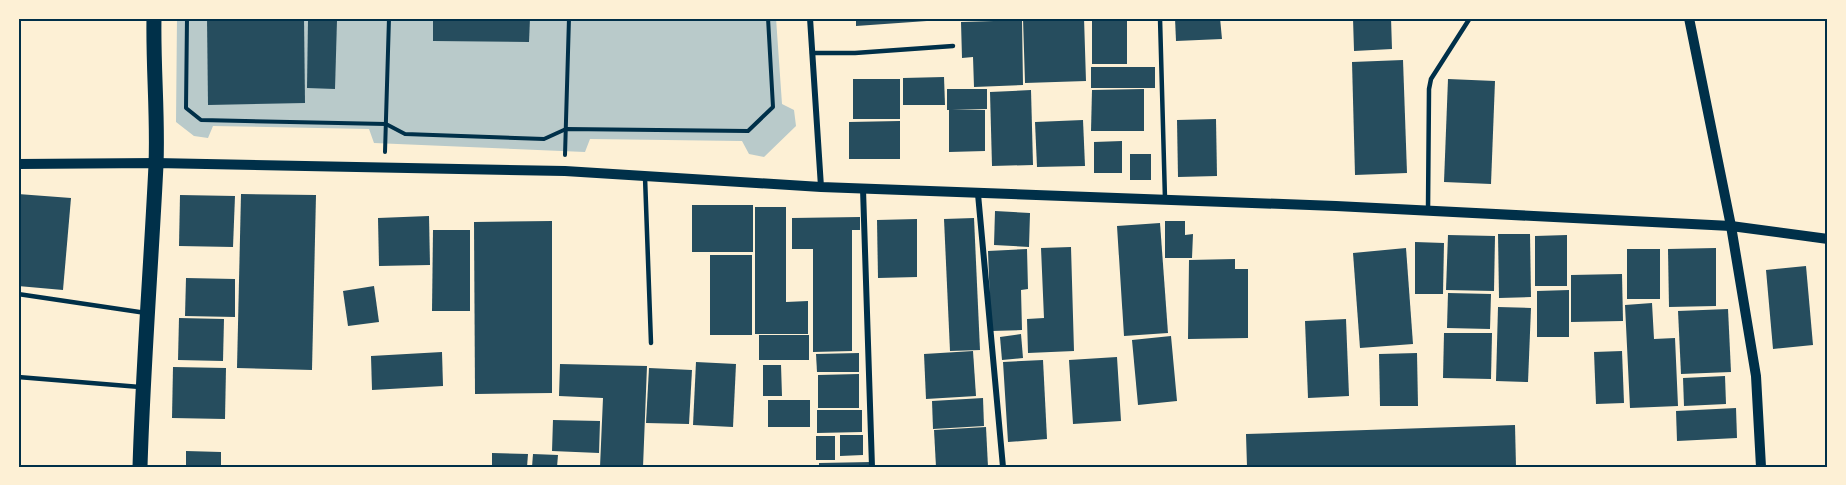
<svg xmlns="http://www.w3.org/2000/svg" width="1846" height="485" viewBox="0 0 1846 485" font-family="'DejaVu Sans',sans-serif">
<rect width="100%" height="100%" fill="#fdf0d5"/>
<polygon fill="#b9caca" points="177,18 776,18 782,104 794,110 796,126 764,157 749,154 742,141 590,139 585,152 374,143 369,129 213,126 208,138 194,136 176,122"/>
<g fill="#264d5e">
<polygon points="207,18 304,18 305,103 208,105"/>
<polygon points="433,18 530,18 529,42 433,41"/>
<polygon points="856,18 941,18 941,20 856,26"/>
<polygon points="1023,18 1084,18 1086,81 1025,83"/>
<polygon points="1175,18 1220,18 1222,39 1176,41"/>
<polygon points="1353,18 1391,18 1392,49 1354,51"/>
<polygon points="308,20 337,20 335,89 307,88"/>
<polygon points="1022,20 1023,85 974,87 973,57 962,58 961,22"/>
<rect x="1092" y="20" width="35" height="44"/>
<polygon points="1403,60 1407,173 1355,175 1352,62"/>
<rect x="1091" y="67" width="64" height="21"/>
<polygon points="944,77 945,105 903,105 903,78"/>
<rect x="853" y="79" width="47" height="40"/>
<polygon points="1448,79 1495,81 1491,184 1444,182"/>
<polygon points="947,89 987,89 987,109 952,110 985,110 985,151 949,152 949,110 947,110"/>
<polygon points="1144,89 1144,131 1091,131 1092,90"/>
<polygon points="1031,90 1033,165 992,166 990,92"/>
<polygon points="1216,119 1217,176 1178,177 1177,120"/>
<polygon points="1083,120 1085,166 1037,167 1035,122"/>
<polygon points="900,121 900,159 849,159 849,122"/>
<polygon points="1122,141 1122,173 1094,173 1094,142"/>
<rect x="1130" y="154" width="21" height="26"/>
<polygon points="18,194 71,198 63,290 18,286"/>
<polygon points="241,194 316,195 312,370 237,368"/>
<polygon points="180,195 235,196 233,247 179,246"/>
<rect x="692" y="205" width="61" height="47"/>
<polygon points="755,207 786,207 786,302 808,301 808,334 755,334"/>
<polygon points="995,211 1030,213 1029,247 994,245"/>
<polygon points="429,216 430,265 379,266 378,218"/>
<polygon points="860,217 860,230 852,230 852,351 813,352 813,249 792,249 792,218"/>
<polygon points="974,218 980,350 950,351 944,219"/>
<polygon points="917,219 917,277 878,278 877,220"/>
<polygon points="552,221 552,393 475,394 474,222"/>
<polygon points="1165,221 1185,221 1185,235 1193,234 1192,258 1165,258"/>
<polygon points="1160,223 1168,333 1124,336 1117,226"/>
<polygon points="433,230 470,230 470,311 432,311"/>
<polygon points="1498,234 1530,234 1531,297 1499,298"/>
<polygon points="1448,235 1495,236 1494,291 1446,290"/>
<polygon points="1567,235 1567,286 1535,286 1535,236"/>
<polygon points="1415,242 1444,243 1443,294 1415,294"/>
<polygon points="1071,247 1074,351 1028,353 1027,319 1044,318 1041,248"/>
<polygon points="1406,248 1413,344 1360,348 1353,253"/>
<polygon points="1716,248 1716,306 1669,307 1668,249"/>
<polygon points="1027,249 1028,289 1021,290 1022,330 991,331 988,251"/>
<rect x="1627" y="249" width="33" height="50"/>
<rect x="710" y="255" width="42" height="80"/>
<polygon points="1235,259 1235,269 1248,269 1248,338 1188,339 1189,260"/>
<polygon points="1806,266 1813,345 1773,349 1766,270"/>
<polygon points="1622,274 1623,321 1571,322 1571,275"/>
<polygon points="186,278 235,279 235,317 185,316"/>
<polygon points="374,286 379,322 348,326 343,291"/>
<polygon points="1569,290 1569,337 1537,337 1537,291"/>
<polygon points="1448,293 1491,294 1490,329 1447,328"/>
<polygon points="1652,303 1654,339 1675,338 1678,406 1630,408 1625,305"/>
<polygon points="1498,307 1531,308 1528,382 1496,381"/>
<polygon points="1728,309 1731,372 1681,374 1678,311"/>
<polygon points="179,318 224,319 223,361 178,360"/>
<polygon points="1346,319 1349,396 1308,398 1305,321"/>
<polygon points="1444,333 1492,333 1491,379 1443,378"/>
<polygon points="1021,334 1023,358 1002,360 1000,337"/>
<rect x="759" y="335" width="50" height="25"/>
<polygon points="1171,336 1177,401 1138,405 1132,340"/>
<polygon points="973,351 976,396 926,399 924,354"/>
<polygon points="1622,351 1624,403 1596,404 1594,352"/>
<polygon points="442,352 443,386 372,390 371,356"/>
<polygon points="859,353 859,372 817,372 816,354"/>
<polygon points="1417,353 1418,406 1380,406 1379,354"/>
<polygon points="1117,357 1121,421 1073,424 1069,360"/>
<polygon points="1043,360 1047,439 1008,442 1003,362"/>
<polygon points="696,362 736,364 733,427 693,425"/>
<polygon points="560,364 647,366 643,467 600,467 603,398 559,396"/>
<polygon points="763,365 781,365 782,396 763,396"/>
<polygon points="173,367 226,368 225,419 172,418"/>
<polygon points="649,368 692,370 689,424 646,423"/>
<polygon points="859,374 859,408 818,408 818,375"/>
<polygon points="1725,376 1726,404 1684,406 1683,378"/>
<polygon points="983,398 984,426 933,429 932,401"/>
<rect x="768" y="400" width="42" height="27"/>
<polygon points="1736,408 1737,438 1677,441 1676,411"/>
<polygon points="817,410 862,410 862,432 817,433"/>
<polygon points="553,420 600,421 599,453 552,451"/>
<polygon points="1515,425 1516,467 1247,467 1246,434"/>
<polygon points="986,427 988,467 936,467 934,430"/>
<polygon points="840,435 863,435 863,455 840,456"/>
<rect x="816" y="436" width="19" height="24"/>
<polygon points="186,451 221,452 221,467 186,467"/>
<polygon points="492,453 528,454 527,467 492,467"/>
<polygon points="533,454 558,455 557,467 532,467"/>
<polygon points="871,462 871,467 819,467 819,463"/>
</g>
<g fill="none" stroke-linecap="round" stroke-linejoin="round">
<g stroke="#003049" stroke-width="4">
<polyline points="187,18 186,108 201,120 386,124 405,134 544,139 566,129 748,131 773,107 768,18"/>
<polyline points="385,152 389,18"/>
<polyline points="565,155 569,18"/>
</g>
<g stroke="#003049" stroke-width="4.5">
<polyline points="1160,18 1165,199"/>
<polyline points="812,53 855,53 953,46"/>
<polyline points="645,177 651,343"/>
<polyline points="1428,210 1429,89 1431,79 1470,18"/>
<polyline points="18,294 146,313"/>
<polyline points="18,377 140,387"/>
</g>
<g stroke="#003049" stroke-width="6">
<polyline points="810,18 821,187"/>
<polyline points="863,189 872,467"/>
<polyline points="978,194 1003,467"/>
</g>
<g stroke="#003049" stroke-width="10">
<polyline points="1689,18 1731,226 1756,376 1761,467"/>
<polyline points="18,164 156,163 565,171 821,187 1336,206 1731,226 1828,239"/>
</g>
<path stroke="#003049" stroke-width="15" d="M140,467C143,366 151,266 156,165C158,116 153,67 154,18"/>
</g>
<rect width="1846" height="485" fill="none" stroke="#fdf0d5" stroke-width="39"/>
<rect x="20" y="20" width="1806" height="446" fill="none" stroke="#003049" stroke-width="2"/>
</svg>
